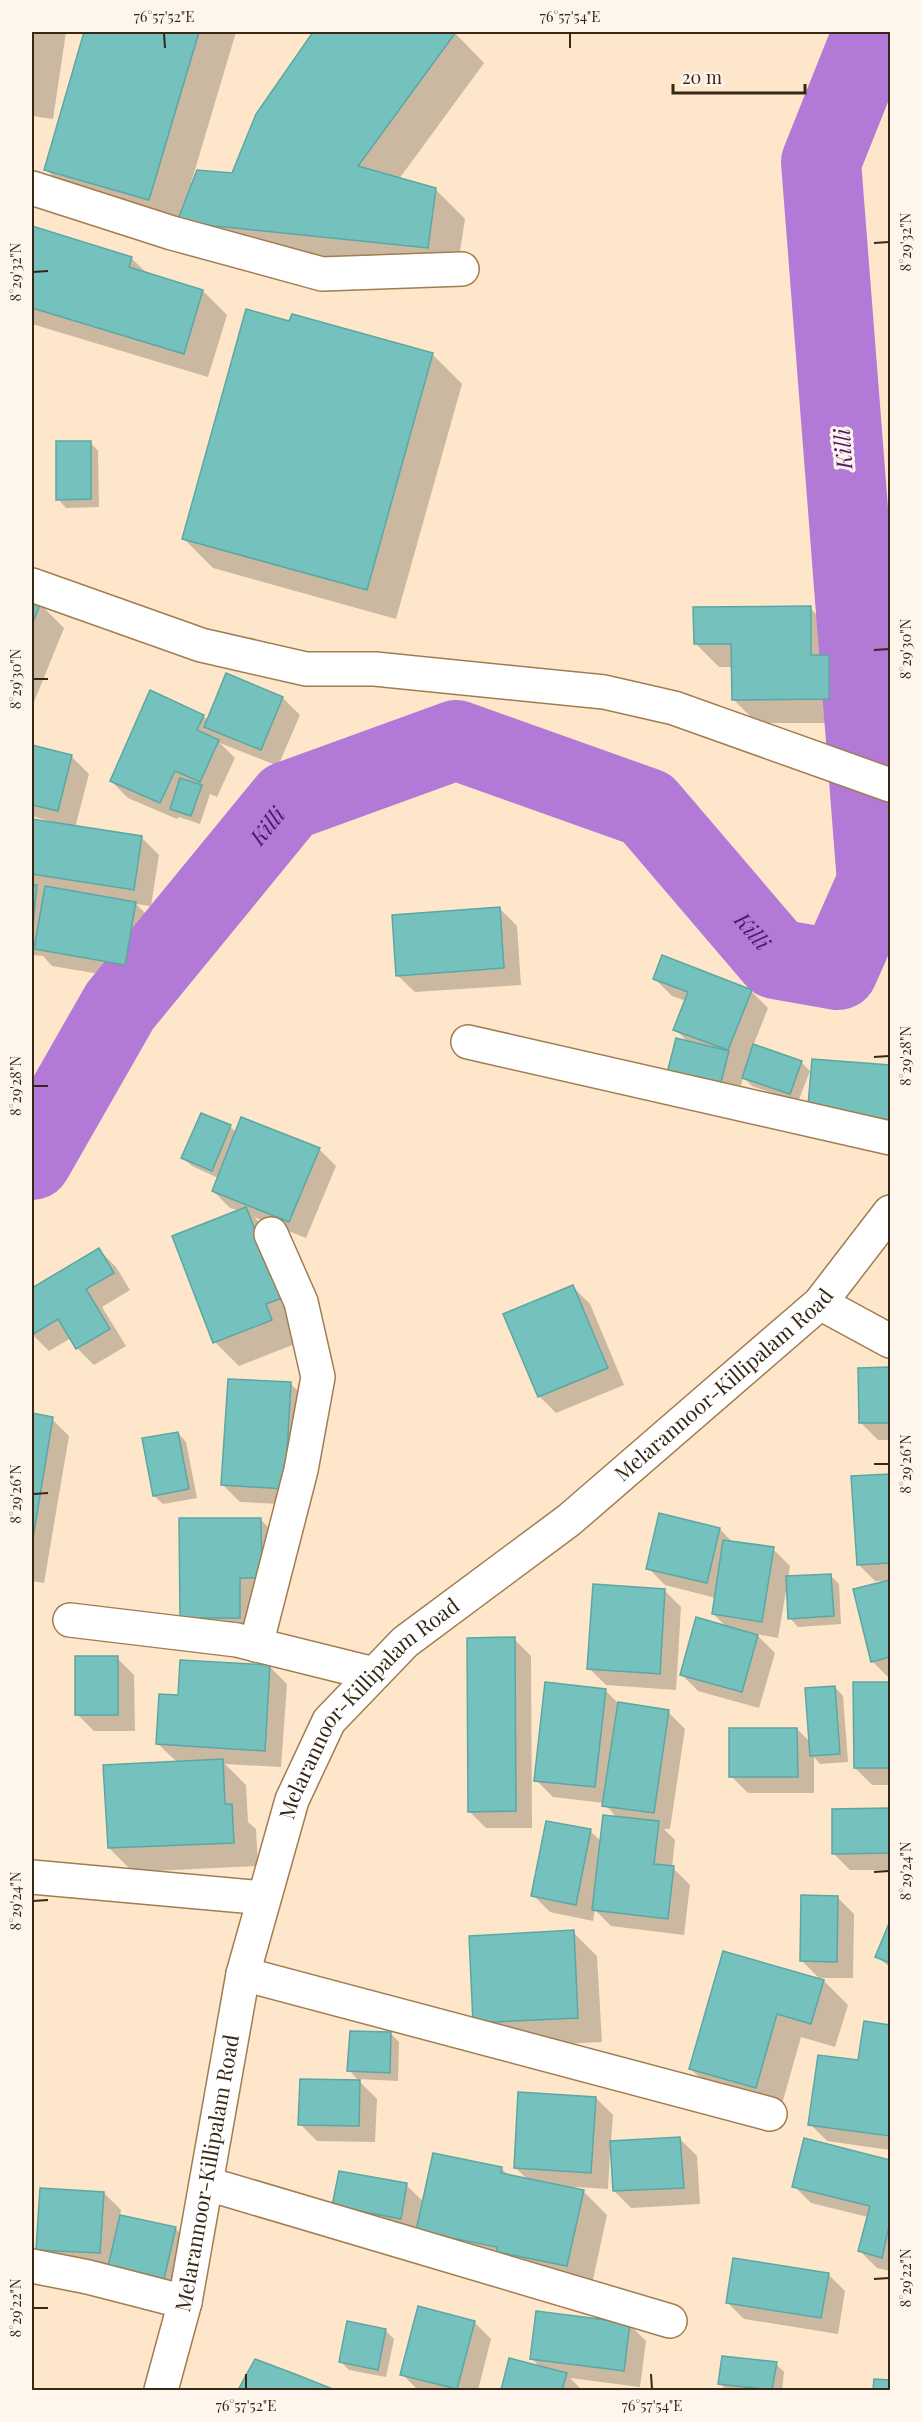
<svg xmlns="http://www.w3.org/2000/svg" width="922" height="2422" viewBox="0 0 922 2422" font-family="'Playfair Display',serif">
<rect width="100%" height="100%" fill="#fee6ca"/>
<g fill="#0003">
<polygon points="32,32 66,32 53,119 32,116"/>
<polygon points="86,32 236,32 191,183 193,184 233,174 257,115 315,32 451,32 455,33 484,63 399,179 436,190 465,219 456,277 208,250 75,199 46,169"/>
<polygon points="32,228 131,258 148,274 203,291 227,315 208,377 32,324"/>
<polygon points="293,315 433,355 462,384 396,619 213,568 183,538"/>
<polygon points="90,442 98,451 99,507 66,508 58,499"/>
<polygon points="32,600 40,604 64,628 32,707"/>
<polygon points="810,608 834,632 834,663 852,680 853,723 757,723 733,699 733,667 719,667 695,643"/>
<polygon points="150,692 204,716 208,721 283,698 300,715 278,766 220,743 235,758 217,797 210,794 200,824 179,817 177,819 128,798 111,781"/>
<polygon points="32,746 72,757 89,774 75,828 142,838 159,855 151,906 136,904 152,920 142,981 52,966 43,956 32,955 32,821 53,824 53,822 32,816"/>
<polygon points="500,909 517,926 521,985 415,992 397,975"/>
<polygon points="655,979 751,991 768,1008 753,1046 801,1062 810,1071 798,1102 752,1086 743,1077 735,1110 688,1042 675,1029 686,1001 672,996"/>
<polygon points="813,1061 890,1067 890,1138"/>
<polygon points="230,1126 236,1132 319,1149 336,1166 306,1238 254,1217 270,1233 305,1322 289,1328 295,1344 239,1366 215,1342 240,1211 230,1208 213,1191 218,1178 192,1166 183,1158"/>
<polygon points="99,1250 116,1267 130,1290 102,1307 126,1346 94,1365 77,1348 71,1338 49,1351 32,1334 32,1290"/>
<polygon points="573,1287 590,1304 624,1385 556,1413 539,1396"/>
<polygon points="859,1369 890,1369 890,1440 878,1440 861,1423"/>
<polygon points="291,1384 308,1401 302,1505 240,1502 223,1485"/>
<polygon points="32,1415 52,1419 69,1436 44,1583 32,1581"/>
<polygon points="178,1433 186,1442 197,1498 163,1504 154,1496"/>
<polygon points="890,1476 890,1678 889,1678 872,1661 887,1581 875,1581 858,1564 853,1478"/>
<polygon points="260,1519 277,1536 257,1634 181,1617"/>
<polygon points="720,1529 733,1543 773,1549 790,1566 788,1578 830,1575 839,1584 841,1624 798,1627 790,1618 787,1585 778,1638 756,1634 775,1653 759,1708 698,1691 681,1674 728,1628 713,1614 716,1598 665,1585 648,1568"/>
<polygon points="664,1590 681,1607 676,1690 606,1685 589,1668"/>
<polygon points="514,1639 531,1656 532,1828 486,1828 469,1811"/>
<polygon points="117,1658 134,1675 135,1731 94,1731 77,1714"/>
<polygon points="270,1667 287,1684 281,1767 225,1764 246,1785 248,1822 256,1829 258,1866 133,1872 109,1848 178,1763 158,1744 180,1697"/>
<polygon points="854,1683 890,1683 890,1785 872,1785 855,1768"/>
<polygon points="835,1687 843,1696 848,1762 820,1764 814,1757 814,1793 748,1793 731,1776 797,1729 811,1743"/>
<polygon points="605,1690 619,1704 668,1712 685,1729 670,1829 664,1829 675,1840 672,1867 690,1885 684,1935 611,1926 595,1910 593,1921 550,1912 533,1895 590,1831 602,1842 617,1818 604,1803 553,1797 536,1780"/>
<polygon points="890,1810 890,1870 850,1870 833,1853 833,1811"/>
<polygon points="837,1897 854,1914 853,1978 819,1978 802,1961"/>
<polygon points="890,1924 890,1967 877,1957"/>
<polygon points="573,1932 597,1956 602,2042 499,2047 475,2023"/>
<polygon points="824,1981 848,2005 835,2047 801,2037 780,2111 715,2093 691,2069"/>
<polygon points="865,2022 890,2026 890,2150 827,2141 810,2124 859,2062"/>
<polygon points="391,2034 399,2042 398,2081 357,2079 349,2070"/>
<polygon points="360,2082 377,2099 375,2142 317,2141 300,2124"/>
<polygon points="596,2098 613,2115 611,2142 680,2139 697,2156 700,2204 631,2208 614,2191 612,2151 610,2151 608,2189 575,2187 574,2189 583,2191 607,2215 591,2289 334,2206 406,2185 424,2202 501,2168 509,2176 528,2180 515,2167"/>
<polygon points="806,2140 890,2161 890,2271 877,2268 860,2251 868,2217 811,2203 794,2186"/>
<polygon points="104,2193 121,2210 120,2216 176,2229 193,2246 179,2304 55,2266 38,2249"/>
<polygon points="828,2274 845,2291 838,2334 744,2319 727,2302"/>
<polygon points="474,2322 491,2339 478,2390 418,2390 402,2374"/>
<polygon points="629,2324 646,2341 640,2387 570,2378 582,2390 503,2390 510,2360 541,2368 531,2358"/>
<polygon points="386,2331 394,2339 386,2377 349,2370 340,2361"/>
<polygon points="256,2361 329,2390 240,2390"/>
<polygon points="776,2364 784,2372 782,2390 727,2390 720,2384"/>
</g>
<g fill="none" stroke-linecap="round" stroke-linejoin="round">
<path stroke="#b379d6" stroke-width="80" id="s1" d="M32,1160L120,1006L288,801L456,740L647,808L776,959L838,970L877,882L821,162L873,32"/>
</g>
<g fill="#75c1bd" stroke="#5ba7a4" stroke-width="1.5">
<polygon points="84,32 199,32 149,200 44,170"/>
<polygon points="313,32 456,32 358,166 436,188 428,248 177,222 197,170 232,173 256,114"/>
<polygon points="32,226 132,257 129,267 203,290 184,354 32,308"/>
<polygon points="246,309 289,321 292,314 433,353 367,590 182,539"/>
<polygon points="56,441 91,441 91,499 56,500"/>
<polygon points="32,599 41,602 32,625"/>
<polygon points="811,606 811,655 829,655 829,699 732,700 731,644 694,644 693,607"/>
<polygon points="226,673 283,697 261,750 204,727"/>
<polygon points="150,690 204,715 197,730 219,740 200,782 175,771 160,803 110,781"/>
<polygon points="32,745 72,755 58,811 32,805"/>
<polygon points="180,778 202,785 191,816 170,809"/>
<polygon points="32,819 142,836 134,890 32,874"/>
<polygon points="32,885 37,885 32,934"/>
<polygon points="45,886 136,902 125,965 34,949"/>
<polygon points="500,907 504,968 396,976 392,915"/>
<polygon points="662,955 752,990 728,1050 673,1030 688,992 653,979"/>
<polygon points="676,1038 729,1051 718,1094 665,1081"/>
<polygon points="753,1044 802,1061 790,1094 742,1078"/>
<polygon points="812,1059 890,1065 890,1123 807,1117"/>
<polygon points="201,1113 231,1125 212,1171 181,1158"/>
<polygon points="241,1117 320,1148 289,1222 212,1191"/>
<polygon points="246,1207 282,1298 266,1304 272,1320 213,1343 172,1236"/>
<polygon points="99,1248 114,1273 86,1289 110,1329 76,1349 58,1319 32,1335 32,1288"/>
<polygon points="573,1285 608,1368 538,1397 503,1314"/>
<polygon points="890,1367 890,1423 859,1423 858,1368"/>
<polygon points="228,1379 291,1382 285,1489 221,1485"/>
<polygon points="32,1413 53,1417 32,1544"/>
<polygon points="178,1432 189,1489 153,1496 142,1438"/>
<polygon points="890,1474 890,1563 857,1565 851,1476"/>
<polygon points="659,1513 720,1528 707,1583 646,1569"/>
<polygon points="179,1518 261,1518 262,1578 240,1578 240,1618 180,1618"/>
<polygon points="723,1540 774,1547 762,1622 712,1614"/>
<polygon points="831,1574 834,1616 788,1619 786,1576"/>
<polygon points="890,1580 890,1657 871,1662 853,1589"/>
<polygon points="593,1584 665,1589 660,1674 587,1669"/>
<polygon points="696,1617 758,1635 742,1692 680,1675"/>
<polygon points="515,1637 516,1811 468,1812 467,1638"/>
<rect x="75" y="1656" width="43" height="59"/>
<polygon points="180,1660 270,1665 265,1751 156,1744 159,1694 178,1695"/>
<polygon points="545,1682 606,1689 595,1787 534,1781"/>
<polygon points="853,1682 890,1682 890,1768 854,1768"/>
<polygon points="835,1686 840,1754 810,1756 805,1688"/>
<polygon points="618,1702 669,1710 654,1813 602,1806"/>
<polygon points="729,1728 797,1728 798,1777 729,1777"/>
<polygon points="223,1759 225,1804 232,1804 234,1843 108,1848 103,1765"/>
<polygon points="890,1808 890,1853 832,1854 832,1809"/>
<polygon points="603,1815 659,1821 654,1864 674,1866 668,1919 592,1910"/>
<polygon points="546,1821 591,1829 576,1905 531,1896"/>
<polygon points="801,1895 838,1896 837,1962 800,1961"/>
<polygon points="890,1921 890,1963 875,1957"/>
<polygon points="574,1930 578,2018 473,2023 469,1936"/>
<polygon points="723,1951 824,1980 811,2024 777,2014 756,2088 689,2069"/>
<polygon points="864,2021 890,2025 890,2136 808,2125 818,2055 858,2060"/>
<polygon points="350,2031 391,2032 390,2073 347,2071"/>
<polygon points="300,2079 360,2080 359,2126 298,2125"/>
<polygon points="518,2092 596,2097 591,2173 514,2168"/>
<polygon points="680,2137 684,2188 613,2191 610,2141"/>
<polygon points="804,2138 890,2160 890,2222 882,2258 858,2251 870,2206 792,2187"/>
<polygon points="433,2153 502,2167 501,2173 584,2190 567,2266 497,2252 497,2247 416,2231"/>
<polygon points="339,2171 407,2183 401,2219 332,2206"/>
<polygon points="40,2188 104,2192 100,2253 36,2250"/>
<polygon points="120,2215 176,2227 162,2288 106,2275"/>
<polygon points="733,2258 829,2273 821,2318 726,2303"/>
<polygon points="418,2306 475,2321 457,2389 400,2375"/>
<polygon points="536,2311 630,2323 624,2371 530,2359"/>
<polygon points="347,2321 386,2329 378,2370 339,2362"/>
<polygon points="722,2356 777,2362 772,2390 718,2384"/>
<polygon points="509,2358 567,2373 562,2390 501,2390"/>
<polygon points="255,2359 295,2374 335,2390 238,2390"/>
<polygon points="874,2379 890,2380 890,2390 873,2390"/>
</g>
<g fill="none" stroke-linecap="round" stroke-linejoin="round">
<g stroke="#a17d50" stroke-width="36">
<g id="minor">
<polyline points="32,188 172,233 322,274 462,269"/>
<polyline points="32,585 201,645 306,669 375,669 604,692 674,708 890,785"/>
<polyline points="468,1042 890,1138"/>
<polyline points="820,1303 890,1341"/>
<polyline points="70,1620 237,1640 374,1674"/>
<polyline points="256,1645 301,1470 318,1377 301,1302 271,1234"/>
<polyline points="32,1877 264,1898"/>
<polyline points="243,1974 770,2114"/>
<polyline points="208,2184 670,2321"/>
<polyline points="32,2266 88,2277 185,2302"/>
<path id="s2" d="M161,2390L185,2302L243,1974L292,1800L329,1721L405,1642L569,1520L820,1303L890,1212"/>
</g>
</g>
<use href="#minor" stroke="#fff" stroke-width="33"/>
</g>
<path fill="none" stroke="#372815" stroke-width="2" d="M164,33L165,48M570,33V48M874,243L889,242M33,272L48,271M874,650L889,649M33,679H48M874,1057L889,1056M33,1086H48M874,1464H889M33,1494L48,1493M874,1872L889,1871M33,1901L48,1900M874,2279L889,2278M33,2308H48M246,2374V2389M651,2374L652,2389"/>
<g text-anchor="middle" stroke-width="6" stroke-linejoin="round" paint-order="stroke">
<g font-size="21" fill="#372815" stroke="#fef6ed">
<text dy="7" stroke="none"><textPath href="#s2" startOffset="1212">Melarannoor-Killipalam Road</textPath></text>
<text dy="7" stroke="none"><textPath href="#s2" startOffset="726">Melarannoor-Killipalam Road</textPath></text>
<text dy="7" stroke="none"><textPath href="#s2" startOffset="222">Melarannoor-Killipalam Road</textPath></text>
</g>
<g font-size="22" font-style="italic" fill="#50186c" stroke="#fef6ed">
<text transform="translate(843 449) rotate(-94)" y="8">Killi</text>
<text dy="8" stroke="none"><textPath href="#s1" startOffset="410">Killi</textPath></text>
<text dy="8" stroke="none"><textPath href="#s1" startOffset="986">Killi</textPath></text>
</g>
</g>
<rect width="922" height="2422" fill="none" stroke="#fef6ed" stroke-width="66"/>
<path d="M673 84v9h132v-9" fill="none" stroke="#372815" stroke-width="3"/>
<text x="682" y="84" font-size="18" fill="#372815" stroke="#fef6ed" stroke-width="4.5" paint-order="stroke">20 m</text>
<rect x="33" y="33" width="856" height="2356" fill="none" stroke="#372815" stroke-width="2"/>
<g font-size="15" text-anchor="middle" fill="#372815">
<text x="164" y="22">76°57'52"E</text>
<text x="570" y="22">76°57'54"E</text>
<text transform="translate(906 242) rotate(-90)" y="5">8°29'32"N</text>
<text transform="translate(16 272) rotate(-90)" y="5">8°29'32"N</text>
<text transform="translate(906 649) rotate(-90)" y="5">8°29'30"N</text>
<text transform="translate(16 679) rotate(-90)" y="5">8°29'30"N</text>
<text transform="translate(906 1056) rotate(-90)" y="5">8°29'28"N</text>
<text transform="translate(16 1086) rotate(-90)" y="5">8°29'28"N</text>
<text transform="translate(906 1464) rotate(-90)" y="5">8°29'26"N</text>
<text transform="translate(16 1494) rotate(-90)" y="5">8°29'26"N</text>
<text transform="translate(906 1871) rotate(-90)" y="5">8°29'24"N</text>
<text transform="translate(16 1901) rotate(-90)" y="5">8°29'24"N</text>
<text transform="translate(906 2278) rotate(-90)" y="5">8°29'22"N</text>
<text transform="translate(16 2308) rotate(-90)" y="5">8°29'22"N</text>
<text x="246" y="2411">76°57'52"E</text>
<text x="652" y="2411">76°57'54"E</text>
</g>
</svg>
